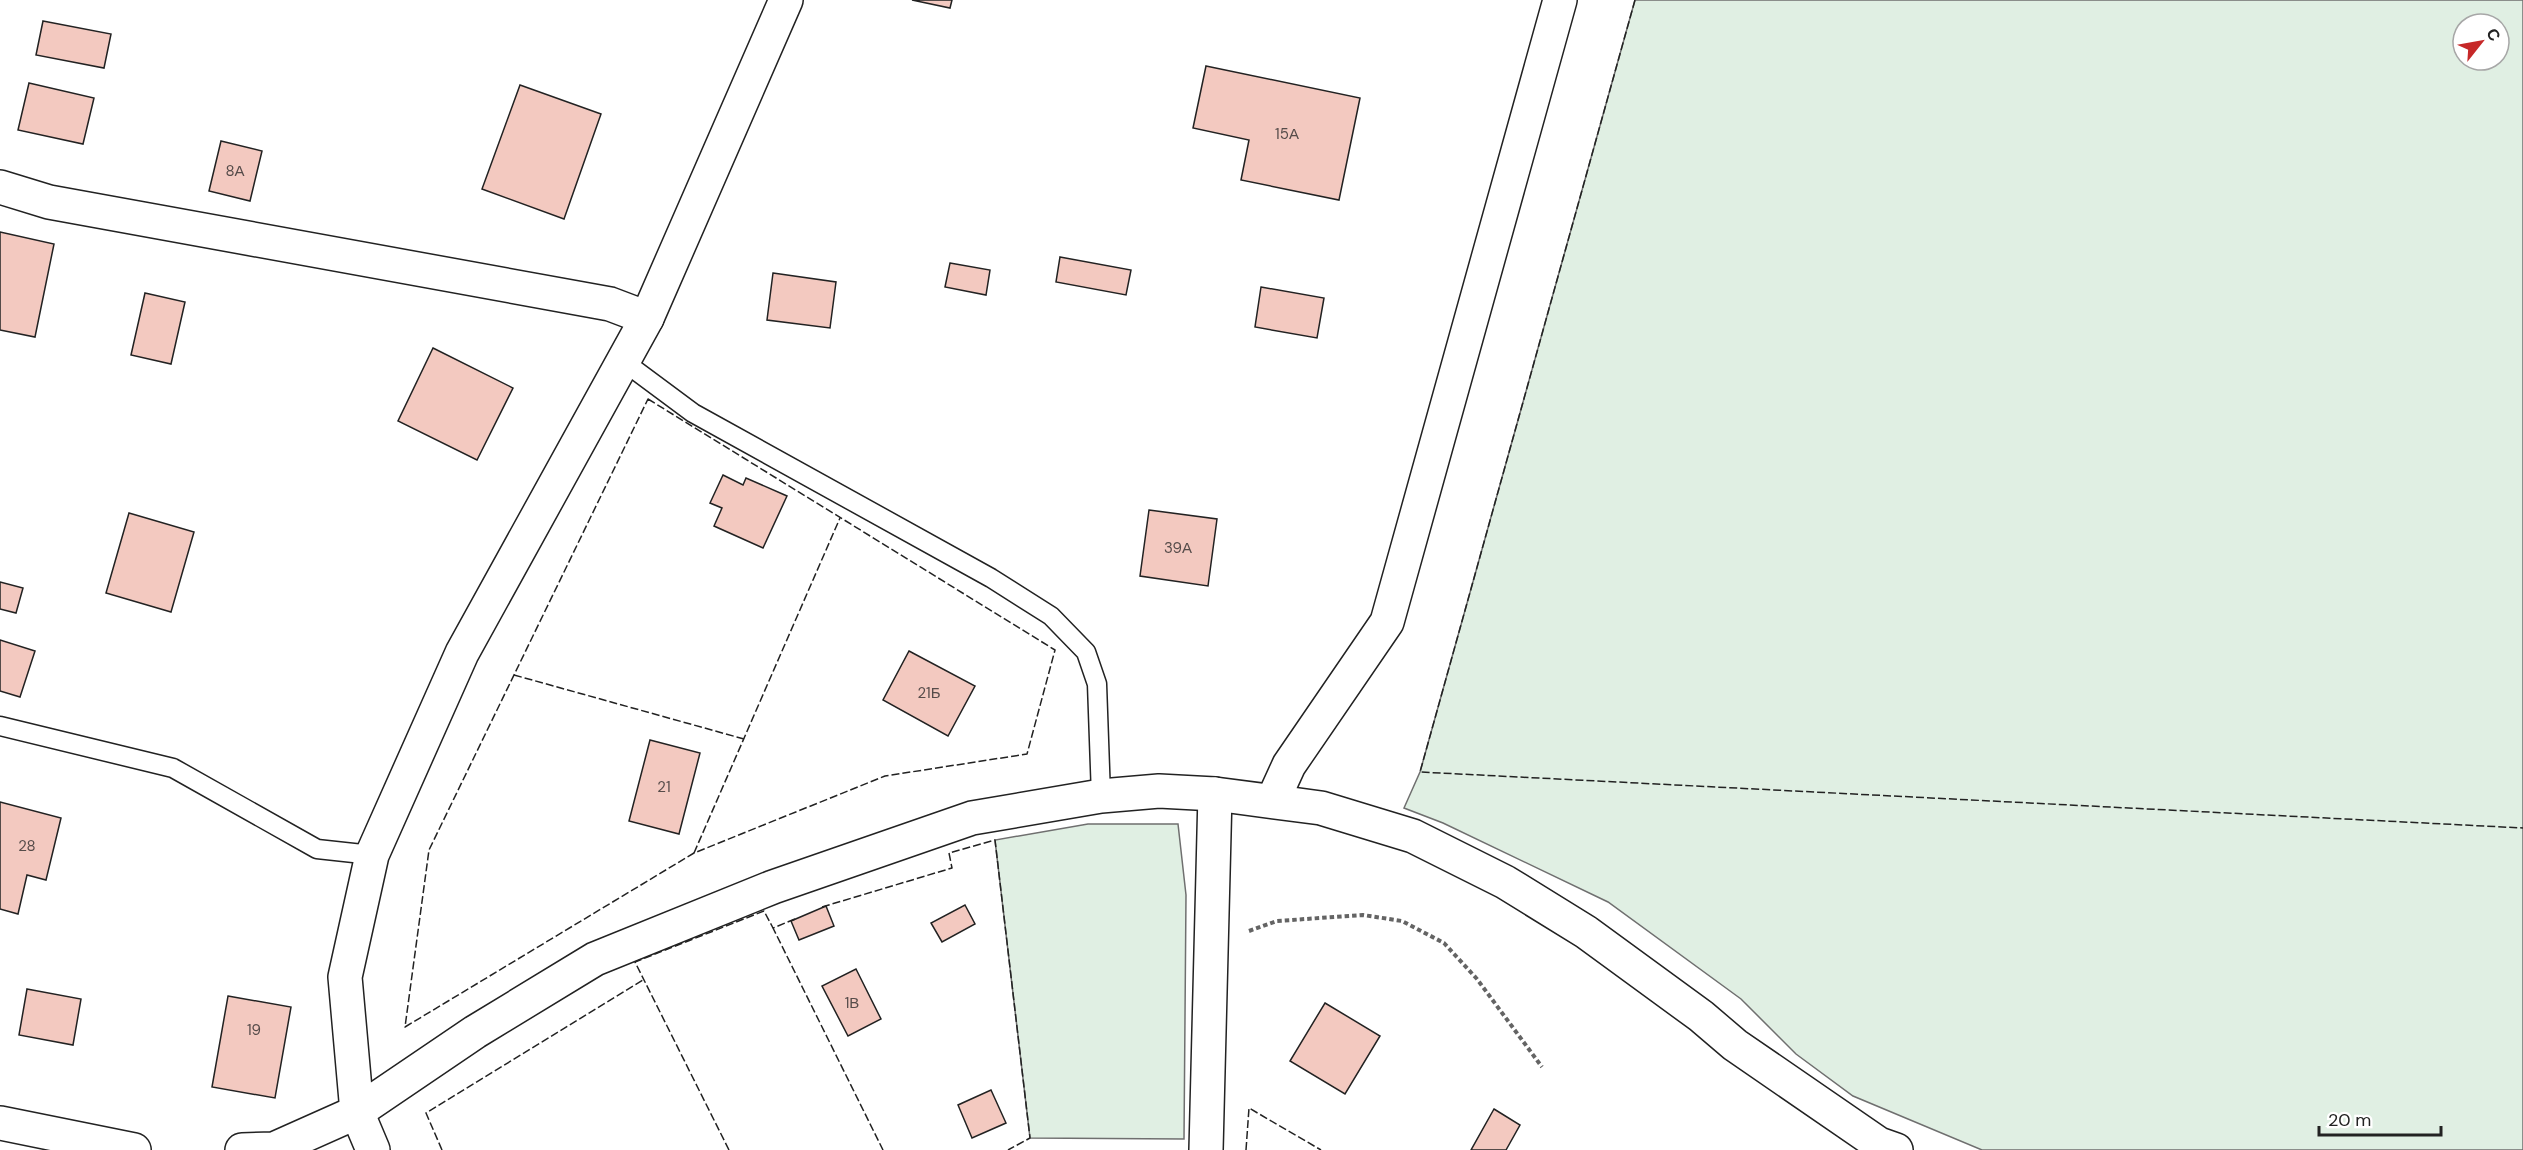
<svg xmlns="http://www.w3.org/2000/svg" width="2523" height="1150" viewBox="0 0 2523 1150" font-family="'DM Sans',sans-serif">
<rect width="100%" height="100%" fill="#fff"/>
<g fill="#e0efe3" stroke="#6f6f6f" stroke-width="1.5" fill-rule="evenodd">
<path d="M1635,0H2523V1150H1982L1853,1096L1796,1054L1741,999L1608,902L1443,823L1404,808L1420,772ZM2463,24H2499V60H2463Z"/>
<polygon points="1088,824 1178,824 1186,895 1184,1139 1030,1138 995,840"/>
</g>
<g fill="#f3c9c0" stroke="#222" stroke-width="1.5">
<polygon points="912,0 952,0 950,8"/>
<polygon points="43,21 111,34 104,68 36,55"/>
<polygon points="1206,66 1360,98 1339,200 1241,180 1249,140 1193,128"/>
<polygon points="29,83 94,98 83,144 18,130"/>
<polygon points="520,85 601,114 564,219 482,189"/>
<polygon points="221,141 262,151 250,201 209,191"/>
<polygon points="0,232 54,244 35,337 0,330"/>
<polygon points="1060,257 1131,270 1126,295 1056,282"/>
<polygon points="950,263 990,270 986,295 945,287"/>
<polygon points="773,273 836,282 830,328 767,320"/>
<polygon points="1261,287 1324,298 1317,338 1255,327"/>
<polygon points="145,293 185,302 171,364 131,355"/>
<polygon points="433,348 513,388 477,460 398,421"/>
<polygon points="723,475 743,485 746,478 787,496 763,548 714,526 722,508 710,503"/>
<polygon points="1149,510 1217,519 1208,586 1140,576"/>
<polygon points="129,513 194,532 171,612 106,593"/>
<polygon points="0,582 23,588 16,613 0,609"/>
<polygon points="0,640 35,651 20,697 0,691"/>
<polygon points="909,651 975,686 948,736 883,700"/>
<polygon points="650,740 700,753 679,834 629,821"/>
<polygon points="0,802 61,818 46,880 27,875 18,914 0,909"/>
<polygon points="965,905 975,924 942,942 931,923"/>
<polygon points="826,906 834,926 799,940 791,921"/>
<polygon points="856,969 881,1019 848,1036 822,986"/>
<polygon points="27,989 81,999 73,1045 19,1035"/>
<polygon points="228,996 291,1007 275,1098 212,1087"/>
<polygon points="1325,1003 1380,1036 1345,1094 1290,1061"/>
<polygon points="991,1090 1006,1123 972,1138 958,1105"/>
<polygon points="1494,1109 1520,1125 1506,1150 1471,1150"/>
</g>
<g fill="none" stroke-linecap="round" stroke-linejoin="round">
<g stroke="#222" stroke-width="21">
<g id="lane">
<polyline points="623,361 693,413 991,578 1051,616 1086,652 1097,684 1101,796"/>
<polyline points="0,726 173,768 317,849 372,855"/>
</g>
</g>
<g stroke="#222" stroke-width="36">
<g id="street">
<polyline points="0,187 49,202 610,304 647,318"/>
<polyline points="1273,800 1289,765 1387,622 1560,0"/>
<polyline points="0,1123 134,1150"/>
<polyline points="242,1150 274,1149 357,1112 475,1032 595,959 773,887 972,818 1101,796 1159,791 1215,794 1321,808 1413,836 1505,882 1586,932 1701,1016 1735,1045 1879,1144 1896,1150"/>
<polyline points="373,1150 357,1112 345,977 372,855 462,653 647,318 786,0"/>
<polyline points="1206,1150 1215,794"/>
</g>
</g>
<polyline stroke="#646464" stroke-width="4" stroke-dasharray="4.5 3" stroke-linecap="butt" points="1249,931 1277,921 1363,915 1402,921 1444,943 1477,979 1542,1067"/>
<use href="#lane" stroke="#fff" stroke-width="18"/>
<use href="#street" stroke="#fff" stroke-width="33"/>
<g stroke="#222" stroke-width="1.5" stroke-dasharray="8 3" stroke-linecap="butt">
<polyline points="1635,0 1420,772 2523,828"/>
<polygon points="648,399 1055,650 1027,754 885,776 694,853 405,1027 429,850"/>
<polyline points="514,675 744,739"/>
<polyline points="694,853 840,518"/>
<polyline points="822,907 952,868 949,853 995,840 1030,1138 1008,1150"/>
<polyline points="795,919 773,928 883,1150"/>
<polyline points="442,1150 426,1113 643,980"/>
<polyline points="729,1150 635,962 764,911 773,928"/>
<polyline points="1246,1150 1249,1108 1321,1150"/>
</g>
</g>
<g text-anchor="middle" stroke-width="4.5" stroke-linejoin="round" paint-order="stroke">
<g font-size="15" fill="#564c4a">
<text x="1287" y="139">15А</text>
<text x="235" y="176">8А</text>
<text x="1178" y="553">39А</text>
<text x="929" y="698">21Б</text>
<text x="664" y="792">21</text>
<text x="27" y="851">28</text>
<text x="852" y="1008">1В</text>
<text x="254" y="1035">19</text>
</g>
</g>
<g transform="translate(2481 42) rotate(59)"><circle r="28" fill="#ffffff" stroke="#a7a7a7" stroke-width="1.5"/>
<path d="M0-4.5L10 22L0 15L-10 22Z" fill="#c62828"/>
<text y="-9" font-size="16" font-weight="bold" text-anchor="middle" fill="#222222">С</text>
</g>
<path d="M2319 1126v9h122v-9" fill="none" stroke="#222222" stroke-width="3"/>
<text x="2328" y="1126" font-size="18" fill="#222222" stroke="#ffffff" stroke-width="4.5" paint-order="stroke">20 m</text>
</svg>
